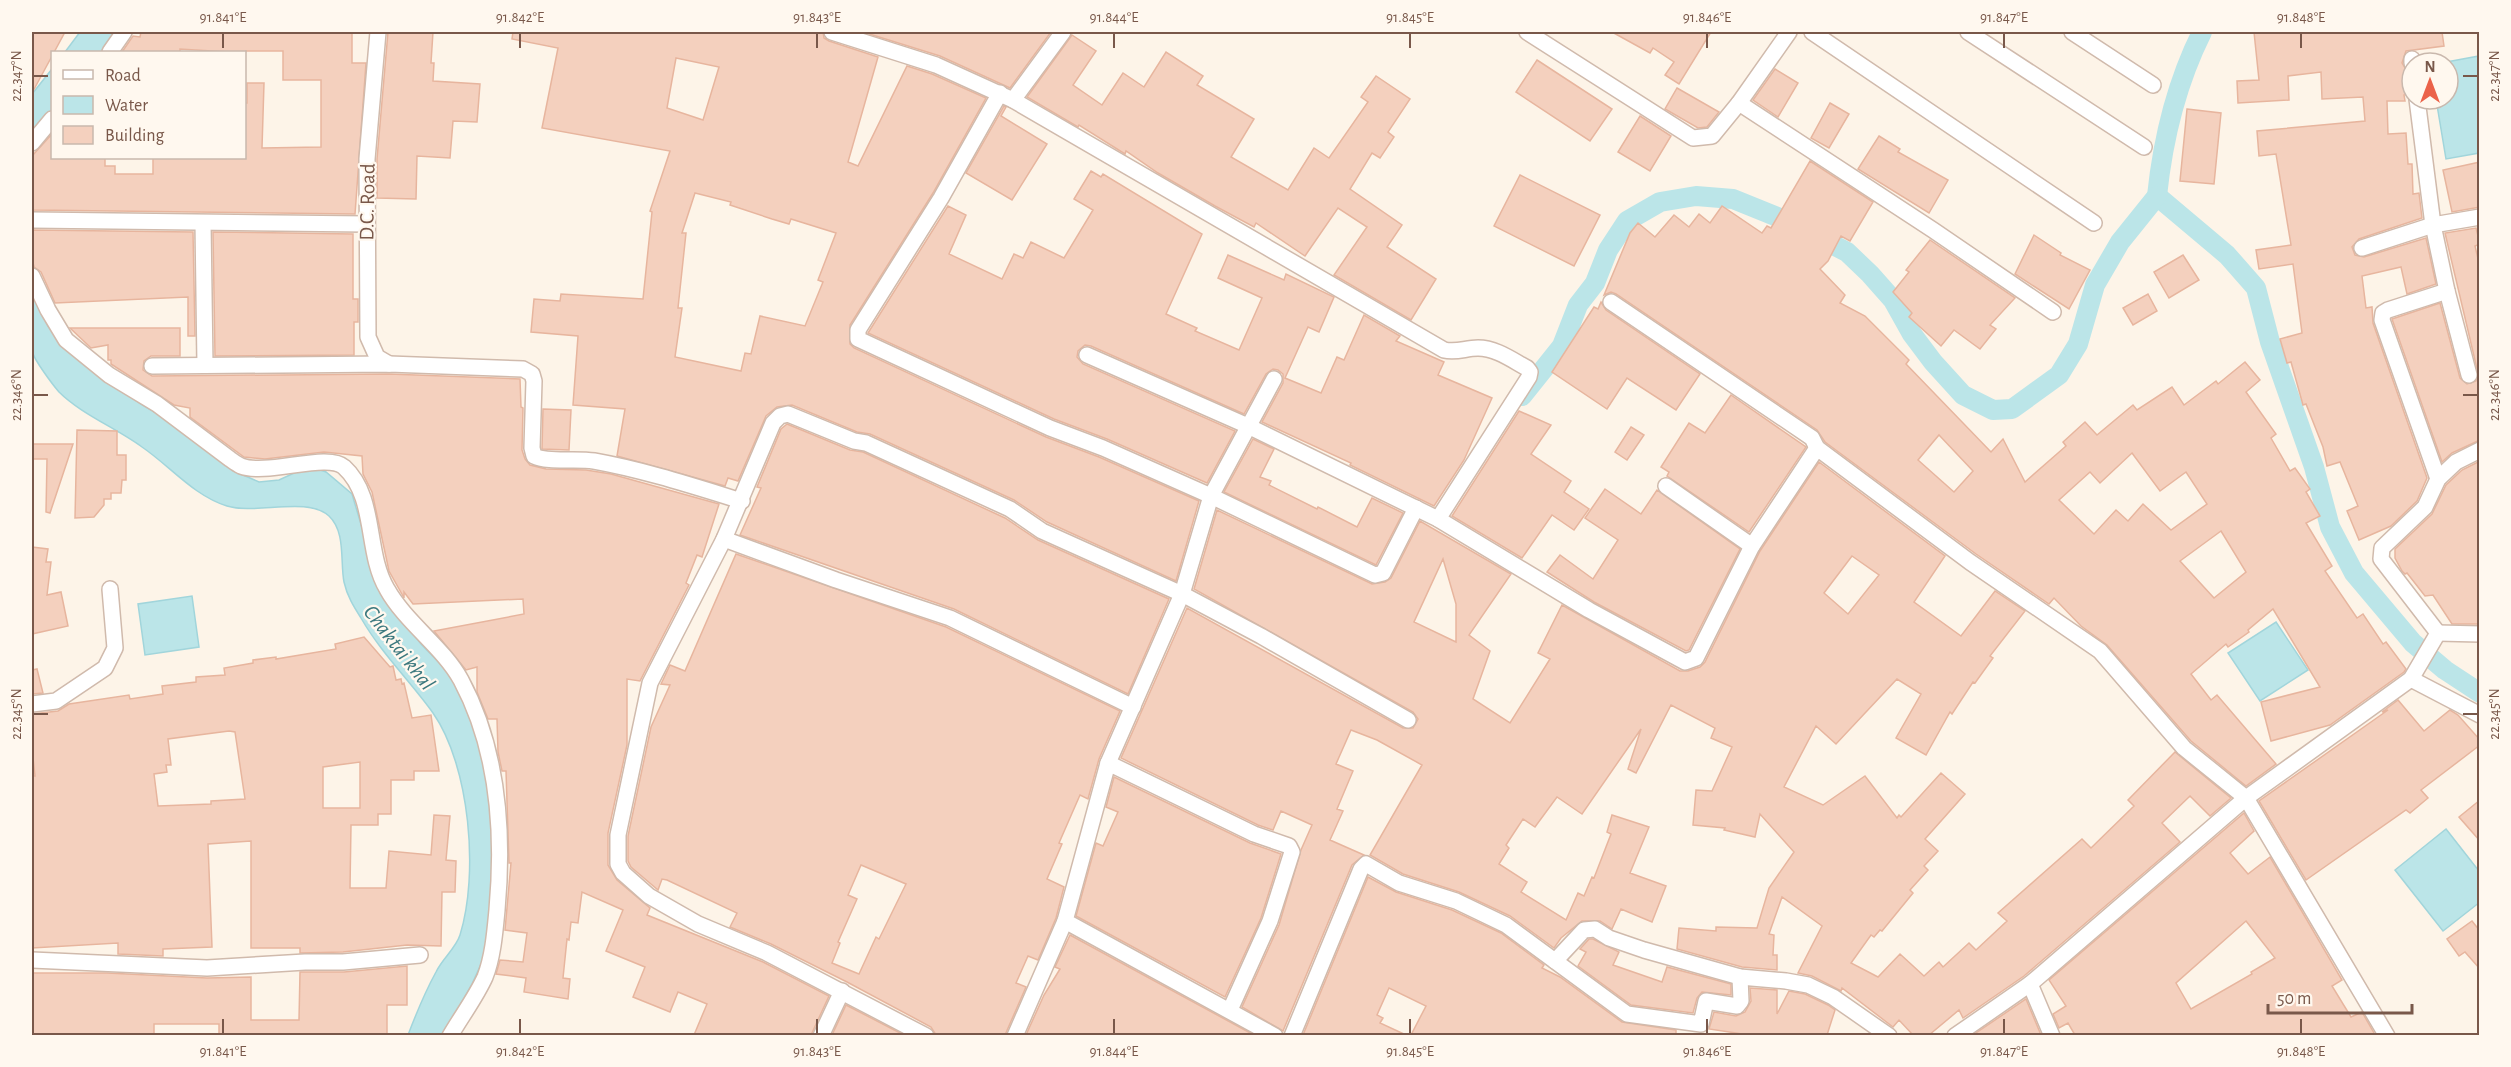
<svg xmlns="http://www.w3.org/2000/svg" width="2511" height="1067" viewBox="0 0 2511 1067" font-family="'Alegreya Sans',sans-serif">
<rect width="100%" height="100%" fill="#fdf4e8"/>
<g fill="#bbe5e8" stroke="#a1d5db" stroke-width="1.5">
<polygon points="80,32 122,32 108,52 65,52"/>
<polygon points="2479,56 2479,153 2446,159 2436,99 2448,99 2448,63 2441,63"/>
<polygon points="52,69 52,113 32,136 32,94"/>
<path d="M32,291L48,326L64,347L141,404L178,426L234,471L259,482L279,480L305,468H315L326,472L352,494L376,575L393,607L421,644L454,678L485,755L496,868L491,942L472,984L443,1035H408C416,1014 425,992 436,972C442,959 456,948 460,935C479,874 470,766 433,713C410,681 381,653 361,618C354,607 347,596 344,582C340,562 346,532 329,516C307,496 256,515 227,506C194,496 170,466 142,447C116,428 81,414 59,392C53,385 34,360 32,351C28,337 32,307 32,291Z"/>
<polygon points="192,596 199,647 145,655 138,604"/>
<polygon points="2276,622 2308,670 2260,701 2228,653"/>
<polygon points="2446,829 2479,871 2480,902 2443,931 2395,870"/>
</g>
<g fill="none" stroke-linecap="round" stroke-linejoin="round">
<g stroke="#bbe5e8" stroke-width="20">
<polyline points="2157,196 2227,255 2256,288 2270,342 2314,467 2330,527 2354,573 2413,643 2445,670 2480,693"/>
<path d="M2157,196C2163,138 2176,84 2202,32"/>
<polyline points="1522,396 1562,346 1578,305 1595,283 1608,250 1627,221 1660,202 1696,196 1733,199 1780,218 1847,252 1870,274 1893,300 1912,334 1933,362 1963,395 1993,410 2012,409 2059,375 2078,344 2095,285 2120,242 2157,196"/>
</g>
</g>
<g fill="#f4d0be" stroke="#e7b59e" stroke-width="1.5" fill-rule="evenodd">
<polygon points="33,32 65,32 32,93 32,41 33,41"/>
<polygon points="141,32 352,32 352,63 366,63 355,214 32,210 32,156 52,134 52,158 105,158 105,166 115,166 115,174 153,174 153,158 244,158 244,103 247,103 247,83 264,83 262,148 321,147 321,80 283,80 283,51 246,51 245,53 180,49 180,52 122,52 133,36 140,37"/>
<polygon points="388,32 433,32 431,63 434,63 433,81 480,84 477,122 453,121 450,158 417,156 416,199 377,198 377,159"/>
<path d="M513,32H823L824,38L829,41L878,57L848,162L858,166L907,66L932,74L986,98L933,193L850,325V344L854,348L1046,437L1099,457L1199,501L1176,581L1047,522L1014,500L870,434L857,432L792,405L777,407L766,416L738,481L728,478L725,486L617,456L625,409L573,405L578,336L531,332L534,299L560,301L561,294L643,299L652,212L650,211L670,151L542,128L558,48L512,39ZM676,58L719,67L703,120L667,108ZM695,193L731,202L730,205L772,219L789,224L791,219L836,233L818,280L823,282L805,326L760,316L751,354L745,353L741,371L675,357L682,308H678L686,233H682Z"/>
<polygon points="863,32 1051,32 1010,88 940,56"/>
<polygon points="1612,32 1711,32 1679,84 1665,75 1674,62 1653,48 1650,53"/>
<polygon points="2254,32 2442,32 2444,46 2406,51 2402,63 2407,71 2408,94 2404,95 2405,101 2387,101 2388,134 2406,133 2408,164 2412,164 2413,194 2419,193 2422,218 2359,239 2352,247 2355,255 2364,257 2426,238 2436,284 2407,294 2401,267 2362,276 2366,308 2372,307 2373,323 2427,478 2417,501 2391,526 2359,540 2347,511 2358,506 2340,462 2327,466 2323,447 2306,404 2303,405 2291,362 2287,363 2280,339 2302,333 2293,264 2259,269 2256,250 2291,245 2276,154 2259,156 2257,131 2365,121 2363,97 2322,99 2321,72 2288,76 2289,100 2238,103 2237,81 2259,80"/>
<polygon points="1072,35 1096,51 1073,85 1102,105 1123,73 1144,87 1166,52 1203,76 1197,85 1254,119 1231,157 1288,190 1314,148 1329,158 1368,102 1361,97 1376,76 1410,99 1388,132 1394,137 1380,158 1372,153 1350,189 1402,225 1387,247 1436,279 1411,320 1334,275 1367,227 1338,208 1305,256 1256,223 1254,227 1215,206 1158,173 1126,151 1125,154 1079,125 1078,127 1027,97"/>
<polygon points="1537,60 1612,109 1590,141 1516,92"/>
<polygon points="1775,69 1798,83 1778,117 1753,100"/>
<polygon points="1677,88 1719,112 1707,127 1698,128 1665,109"/>
<polygon points="1830,103 1849,114 1829,148 1811,138"/>
<polygon points="1004,106 1006,107 1001,116 1047,144 1012,200 966,173"/>
<polygon points="2187,109 2221,113 2214,184 2180,181"/>
<polygon points="1640,116 1671,136 1650,171 1618,152"/>
<polygon points="1879,136 1900,149 1898,152 1948,180 1929,213 1858,169"/>
<path d="M1810,161L1873,202L1850,241L1841,236L1828,261L1820,269L1845,295L1840,303L1865,316L1909,360L1906,364L1991,452L2003,439L2025,482L2066,446L2063,442L2085,422L2097,435L2133,405L2137,410L2172,387L2184,405L2216,381L2218,384L2245,362L2260,380L2246,392L2276,434L2271,438L2290,471L2295,468L2310,489L2306,492L2320,516L2306,523L2332,566L2325,571L2357,618L2363,614L2383,644L2386,642L2406,669L2404,672L2330,725L2271,741L2261,702L2320,687L2273,609L2248,630L2249,632L2228,647L2226,644L2191,674L2211,700L2217,695L2276,764L2246,786L2191,741L2107,645L2081,626L2054,598L2049,604L1976,554L1825,442L1817,430L1616,294L1611,292L1604,295L1630,233L1638,223L1655,237L1674,215L1689,227L1699,214L1710,223L1722,206L1762,233L1767,226L1771,228ZM1939,435L1973,471L1954,492L1918,460ZM2132,453L2160,491L2186,472L2207,504L2171,530L2143,504L2128,521L2116,510L2094,534L2059,500L2090,472L2100,483ZM2221,531L2246,572L2214,598L2180,561Z"/>
<polygon points="2480,162 2480,207 2452,212 2443,170"/>
<polygon points="1091,171 1101,177 1103,174 1202,234 1166,314 1197,328 1195,331 1239,350 1262,298 1218,278 1228,255 1284,280 1286,274 1334,297 1319,332 1308,327 1285,378 1321,393 1337,357 1344,360 1364,315 1400,336 1396,341 1444,362 1438,375 1492,398 1464,460 1434,506 1350,465 1351,463 1262,422 1283,383 1283,374 1278,370 1273,369 1266,374 1244,414 1091,346 1085,345 1078,351 1077,357 1083,364 1235,431 1207,483 1107,439 1054,419 868,333 948,206 966,215 949,254 1002,279 1014,254 1023,258 1031,242 1064,258 1093,210 1074,199"/>
<polygon points="1520,175 1600,215 1574,266 1494,226"/>
<polygon points="2476,228 2480,244 2475,246 2480,267 2480,440 2452,453 2442,462 2392,319 2440,303 2460,378 2467,384 2476,381 2478,373 2445,233"/>
<polygon points="32,230 193,232 195,336 188,336 188,297 55,303 41,272 34,267 32,259"/>
<polygon points="213,232 353,234 353,299 358,299 358,322 354,322 354,355 215,356"/>
<polygon points="2034,235 2061,253 2060,255 2090,270 2069,309 2015,274"/>
<polygon points="1930,240 2015,298 1990,325 1996,329 1980,349 1954,330 1941,346 1909,317 1912,313 1893,292 1909,272 1906,270"/>
<polygon points="2183,255 2199,280 2169,298 2154,272"/>
<polygon points="2148,294 2157,311 2133,325 2123,308"/>
<polygon points="1601,302 1606,310 1700,374 1676,410 1627,378 1607,409 1552,372 1594,307 1598,309"/>
<polygon points="70,328 180,328 180,356 151,356 144,361 143,370 152,376 389,374 520,379 521,407 523,408 522,450 525,459 530,465 546,469 586,470 611,474 719,504 702,557 697,555 686,583 689,585 640,681 627,679 627,745 608,833 608,865 617,880 650,908 647,915 763,962 829,996 811,1035 694,1035 707,1004 678,992 670,1012 633,997 645,967 606,951 623,910 582,892 578,923 571,922 569,940 567,939 563,978 570,979 568,999 524,992 526,978 496,974 500,960 523,962 527,933 505,930 511,863 509,863 506,771 502,771 498,752 497,719 488,719 477,692 477,667 466,670 434,631 524,614 523,599 413,604 404,592 404,598 403,596 389,571 372,492 363,474 362,456 324,452 265,459 244,457 190,417 190,408 174,405 111,364 111,360 108,360 108,345 91,348"/>
<polygon points="1731,395 1806,447 1749,532 1667,476 1669,472 1661,467 1689,423 1705,433"/>
<polygon points="543,409 571,410 569,450 542,449"/>
<polygon points="1519,411 1551,425 1531,454 1571,481 1564,492 1589,509 1574,530 1552,515 1522,558 1452,516"/>
<polygon points="787,424 850,450 863,452 1005,518 1038,540 1169,599 1128,694 954,609 740,535 761,488 757,487 781,429"/>
<polygon points="1631,427 1644,435 1627,460 1615,452"/>
<polygon points="77,430 117,431 117,455 126,455 126,480 122,480 121,493 111,493 111,499 104,499 104,505 94,517 75,518"/>
<polygon points="1253,439 1274,449 1260,477 1271,481 1269,485 1317,509 1318,507 1357,527 1372,498 1403,513 1376,565 1224,492"/>
<polygon points="32,444 73,444 50,513 46,512 47,459 32,459"/>
<polygon points="2480,461 2480,624 2452,624 2433,595 2425,596 2407,573 2405,574 2402,571 2395,558 2395,549 2432,514 2446,485 2462,470"/>
<path d="M1819,462L1945,556L1914,602L1961,636L1995,591L2025,611L1990,656L1993,658L1975,683L1973,682L1952,714L1950,712L1926,755L1896,738L1921,694L1897,679L1836,744L1816,726L1784,787L1823,805L1865,776L1897,818L1899,815L1901,817L1941,773L1965,794L1925,839L1938,851L1924,866L1928,870L1910,890L1913,893L1882,931L1880,930L1874,937L1871,935L1851,963L1878,977L1900,954L1924,976L1939,962L1943,967L1969,943L1976,950L2007,921L1998,913L2082,839L2091,848L2134,806L2128,800L2175,752L2231,798L2210,816L2190,796L2162,823L2180,842L2024,976L1963,1018L1959,1010L1929,1035H1913L1899,1020L1893,1027L1842,988L1841,991L1812,976L1798,973L1822,926L1782,897L1769,934L1774,935L1773,955H1777V970L1742,967L1677,949L1679,928L1716,931V927L1757,928L1769,888L1794,852L1760,814L1755,837L1724,830L1725,828L1693,825L1696,790L1712,791L1732,747L1711,738L1715,728L1671,705L1636,773L1628,769L1641,729L1582,814L1557,797L1535,827L1523,819L1506,845L1509,848L1499,864L1527,882L1521,892L1566,920L1578,893L1584,896L1592,877L1594,878L1611,834L1607,832L1612,815L1649,827L1630,873L1666,886L1652,922L1621,909L1612,929L1600,921H1582L1561,938L1554,948L1510,916L1459,892L1403,874L1370,855L1422,765L1377,740L1351,730L1336,764L1353,771L1337,809L1343,811L1330,840L1364,855L1352,865L1283,1031L1242,1007L1279,925L1301,850L1312,825L1281,811L1273,830L1258,825L1121,758L1187,608L1403,728H1413L1418,719L1413,712L1194,589L1217,510L1372,584L1385,582L1391,578L1420,521L1511,574L1469,635L1490,651L1473,699L1510,723L1550,659L1538,653L1562,605L1680,671H1688L1700,667L1705,662L1760,551ZM1852,556L1879,575L1848,614L1824,593ZM1443,559L1456,604V642L1414,622Z"/>
<polygon points="1605,489 1641,514 1657,490 1740,549 1689,650 1686,651 1594,602 1547,572 1560,555 1593,579 1618,540 1585,518"/>
<polygon points="32,547 48,549 46,562 51,562 47,595 61,592 68,626 32,634"/>
<path d="M736,554L946,627L1120,711L1099,759L1088,799L1080,795L1059,843L1062,844L1047,879L1064,887L1056,918L1038,960L1028,956L1016,983L1026,987L1005,1035H936L931,1027L847,982L771,944L730,927L737,913L667,880L662,879L658,890L631,867L628,861V836L651,727L670,685L661,684L670,665L685,671ZM861,865L906,884L879,939L876,937L859,974L832,963L840,943L838,942L857,899L848,895Z"/>
<path d="M364,637L390,667L393,666L396,680L401,679L402,684L404,683L412,718L431,715L439,771H414V780H391V814H378V825H351L350,888H386L389,851L431,855L434,815L450,816L446,860L456,861L455,892H442L441,946L407,945L343,952L300,953V948H251V841L208,844L212,947L163,949V956L118,954V943L32,948V776H35L32,749V714L58,711L69,704L129,695L130,699L163,694L162,686L196,682V677L225,675L224,668L253,663V660L276,657V659L336,649L335,644ZM229,731L235,732L245,799L211,801V804L158,806L154,774L167,772L166,765H171L168,739ZM360,762V808H323V767Z"/>
<polygon points="37,669 43,693 32,694 32,670"/>
<polygon points="2398,700 2424,731 2450,710 2458,715 2480,740 2480,745 2421,790 2428,798 2410,813 2406,810 2306,880 2259,801 2388,710 2382,712"/>
<polygon points="1114,777 1250,843 1281,854 1261,918 1225,997 1076,916 1096,843 1103,846 1118,812 1106,807"/>
<polygon points="2480,800 2480,841 2459,817"/>
<path d="M2244,813L2254,831L2230,853L2248,874L2270,857L2342,980L2332,986L2351,1017L2362,1012L2374,1033L2368,1035H2075L2068,1023L2059,1028L2053,1014L2066,1006L2049,980ZM2246,921L2275,958L2251,972L2252,974L2191,1009L2176,983Z"/>
<polygon points="1368,877 1396,892 1452,910 1501,933 1544,965 1542,968 1560,977 1622,1022 1676,1030 1676,1035 1411,1035 1426,1006 1389,988 1377,1015 1383,1018 1380,1023 1406,1035 1303,1035"/>
<polygon points="2472,921 2480,931 2480,969 2465,952 2459,956 2447,939"/>
<polygon points="1070,935 1254,1035 1026,1035 1044,995 1060,969 1055,967"/>
<polygon points="1589,939 1593,939 1619,952 1613,965 1662,982 1667,967 1731,984 1731,995 1702,992 1697,998 1693,1013 1631,1005 1578,966 1586,952 1580,949"/>
<polygon points="407,966 407,1005 387,1005 387,1035 219,1035 219,1024 154,1024 154,1035 32,1035 32,973 107,973 207,978 251,977 251,1020 299,1020 300,972 344,972"/>
<polygon points="1750,988 1777,990 1777,1014 1789,991 1805,994 1828,1005 1835,1010 1827,1035 1749,1035 1709,1029 1714,1012 1736,1016 1745,1012 1751,1001"/>
<polygon points="2026,999 2041,1035 1973,1035"/>
<polygon points="846,1005 904,1035 832,1035"/>
</g>
<g fill="none" stroke-linecap="round" stroke-linejoin="round">
<g stroke="#d0baac" stroke-width="18">
<g id="street">
<polyline points="378,32 367,159 368,337 377,357 389,364"/>
<path d="M832,32L936,65L1013,100L1444,350C1457,353 1465,348 1478,348C1496,348 1512,360 1527,368L1530,372L1529,377L1438,519"/>
<polyline points="1527,32 1693,138 1712,136 1739,103 1789,32"/>
<polyline points="1812,32 2094,223"/>
<polyline points="1968,32 2144,147"/>
<polyline points="2072,32 2153,85"/>
<polyline points="110,52 124,32"/>
<polyline points="2412,59 2412,63"/>
<polyline points="1000,93 941,198 858,330 858,339 1050,428 1103,448 1211,496 1375,575 1383,573 1416,508"/>
<polyline points="2417,99 2433,225 2447,291 2469,375"/>
<polyline points="1013,100 1063,32"/>
<polyline points="1739,103 1933,230 2053,312"/>
<polyline points="32,143 52,119"/>
<polyline points="32,220 366,224"/>
<polyline points="203,223 205,365"/>
<polyline points="2362,248 2433,225 2480,217"/>
<path d="M32,276L48,310L66,340L109,375L157,404L230,459C233,461 237,464 241,466C267,476 328,452 344,467C377,497 365,552 387,589C406,623 443,647 461,680C498,749 504,833 497,910C495,931 493,957 485,977C476,997 461,1017 450,1036"/>
<polyline points="1611,302 1812,438 1817,448"/>
<polyline points="1087,355 1248,426 1438,519 1589,610 1685,662 1696,658 1752,546 1817,448 1970,562 2100,651 2184,748 2246,798 2387,1036"/>
<path d="M152,366L389,364L523,369L532,374L534,381L532,448L534,456C548,463 576,458 594,461C644,470 693,486 742,501"/>
<polyline points="1274,379 1211,496 1182,594 1108,763 1065,921 1275,1036"/>
<polyline points="2438,479 2382,320 2383,313 2388,310 2447,291"/>
<polyline points="1666,486 1752,546"/>
<polyline points="724,539 836,580 950,618 1133,707"/>
<polyline points="2438,633 2381,559 2382,548 2425,507 2438,479 2456,462 2480,450"/>
<polyline points="2438,633 2480,634"/>
<polyline points="2411,679 2480,715"/>
<polyline points="32,704 56,701 105,668 115,648 110,589"/>
<polyline points="1108,763 1254,834 1289,846 1292,852 1270,921 1230,1010"/>
<polyline points="32,960 207,968 305,962 343,962 420,955"/>
<polyline points="1555,961 1584,930 1595,929 1609,938 1644,950 1740,977 1786,981 1808,985 1833,997 1889,1036"/>
<polyline points="821,1036 842,991"/>
<polyline points="926,1036 767,953 698,924 649,896 623,873 618,864 618,835 650,683 724,539 773,423 780,416 788,414 854,441 866,443 1010,509 1042,531 1182,594 1261,636 1408,720"/>
<polyline points="1015,1036 1065,921"/>
<polyline points="1292,1036 1361,869 1366,864 1399,883 1456,901 1506,925 1627,1014 1701,1024 1706,1001 1737,1006 1741,1001 1740,977"/>
<polyline points="1955,1036 2030,984"/>
<polyline points="2052,1036 2030,984 2246,798 2411,679 2438,633"/>
</g>
</g>
<use href="#street" stroke="#fff" stroke-width="15"/>
</g>
<path fill="none" stroke="#79584a" stroke-width="2" d="M223,33V48M520,33V48M817,33V48M1114,33V48M1410,33V48M1707,33V48M2004,33V48M2301,33V48M33,76H48M2463,76H2478M33,395H48M2463,395H2478M33,714H48M2463,714H2478M223,1019V1034M520,1019V1034M817,1019V1034M1114,1019V1034M1410,1019V1034M1707,1019V1034M2004,1019V1034M2301,1019V1034"/>
<g text-anchor="middle" stroke-width="4.5" stroke-linejoin="round" paint-order="stroke">
<g font-size="21" fill="#79584a" stroke="#fff8ef">
<text transform="translate(367 202) rotate(-89)" y="7">D.C. Road</text>
</g>
<g font-size="22" font-style="italic" fill="#3c787e" stroke="#fff8ef">
<text transform="translate(400 647) rotate(52)" y="8">Chaktai khal</text>
</g>
</g>
<rect width="2511" height="1067" fill="none" stroke="#fff8ef" stroke-width="66"/>
<rect x="51" y="51" width="195" height="108" fill="#fff8ef" stroke="#c9b8ad" stroke-width="1.5"/>
<rect x="63" y="70" width="30" height="9" fill="#ffffff" stroke="#c9b8ad" stroke-width="1.5"/>
<text x="105" y="81" font-size="18" fill="#79584a">Road</text>
<rect x="63" y="96" width="30" height="18" fill="#bbe5e8" stroke="#c9b8ad" stroke-width="1.5"/>
<text x="105" y="111" font-size="18" fill="#79584a">Water</text>
<rect x="63" y="126" width="30" height="18" fill="#f4d0be" stroke="#c9b8ad" stroke-width="1.5"/>
<text x="105" y="141" font-size="18" fill="#79584a">Building</text>
<g transform="translate(2430 81)"><circle r="28" fill="#fff8ef" stroke="#c9b8ad" stroke-width="1.5"/>
<path d="M0-4.5L10 22L0 15L-10 22Z" fill="#eb6249"/>
<text y="-9" font-size="16" font-weight="bold" text-anchor="middle" fill="#79584a">N</text>
</g>
<path d="M2268 1004v9h144v-9" fill="none" stroke="#79584a" stroke-width="3"/>
<text x="2277" y="1004" font-size="18" fill="#79584a" stroke="#fff8ef" stroke-width="4.5" paint-order="stroke">50 m</text>
<rect x="33" y="33" width="2445" height="1001" fill="none" stroke="#79584a" stroke-width="2"/>
<g font-size="15" text-anchor="middle" fill="#79584a">
<text x="223" y="22">91.841°E</text>
<text x="520" y="22">91.842°E</text>
<text x="817" y="22">91.843°E</text>
<text x="1114" y="22">91.844°E</text>
<text x="1410" y="22">91.845°E</text>
<text x="1707" y="22">91.846°E</text>
<text x="2004" y="22">91.847°E</text>
<text x="2301" y="22">91.848°E</text>
<text transform="translate(16 76) rotate(-90)" y="5">22.347°N</text>
<text transform="translate(2494 76) rotate(-90)" y="5">22.347°N</text>
<text transform="translate(16 395) rotate(-90)" y="5">22.346°N</text>
<text transform="translate(2494 395) rotate(-90)" y="5">22.346°N</text>
<text transform="translate(16 714) rotate(-90)" y="5">22.345°N</text>
<text transform="translate(2494 714) rotate(-90)" y="5">22.345°N</text>
<text x="223" y="1056">91.841°E</text>
<text x="520" y="1056">91.842°E</text>
<text x="817" y="1056">91.843°E</text>
<text x="1114" y="1056">91.844°E</text>
<text x="1410" y="1056">91.845°E</text>
<text x="1707" y="1056">91.846°E</text>
<text x="2004" y="1056">91.847°E</text>
<text x="2301" y="1056">91.848°E</text>
</g>
</svg>
